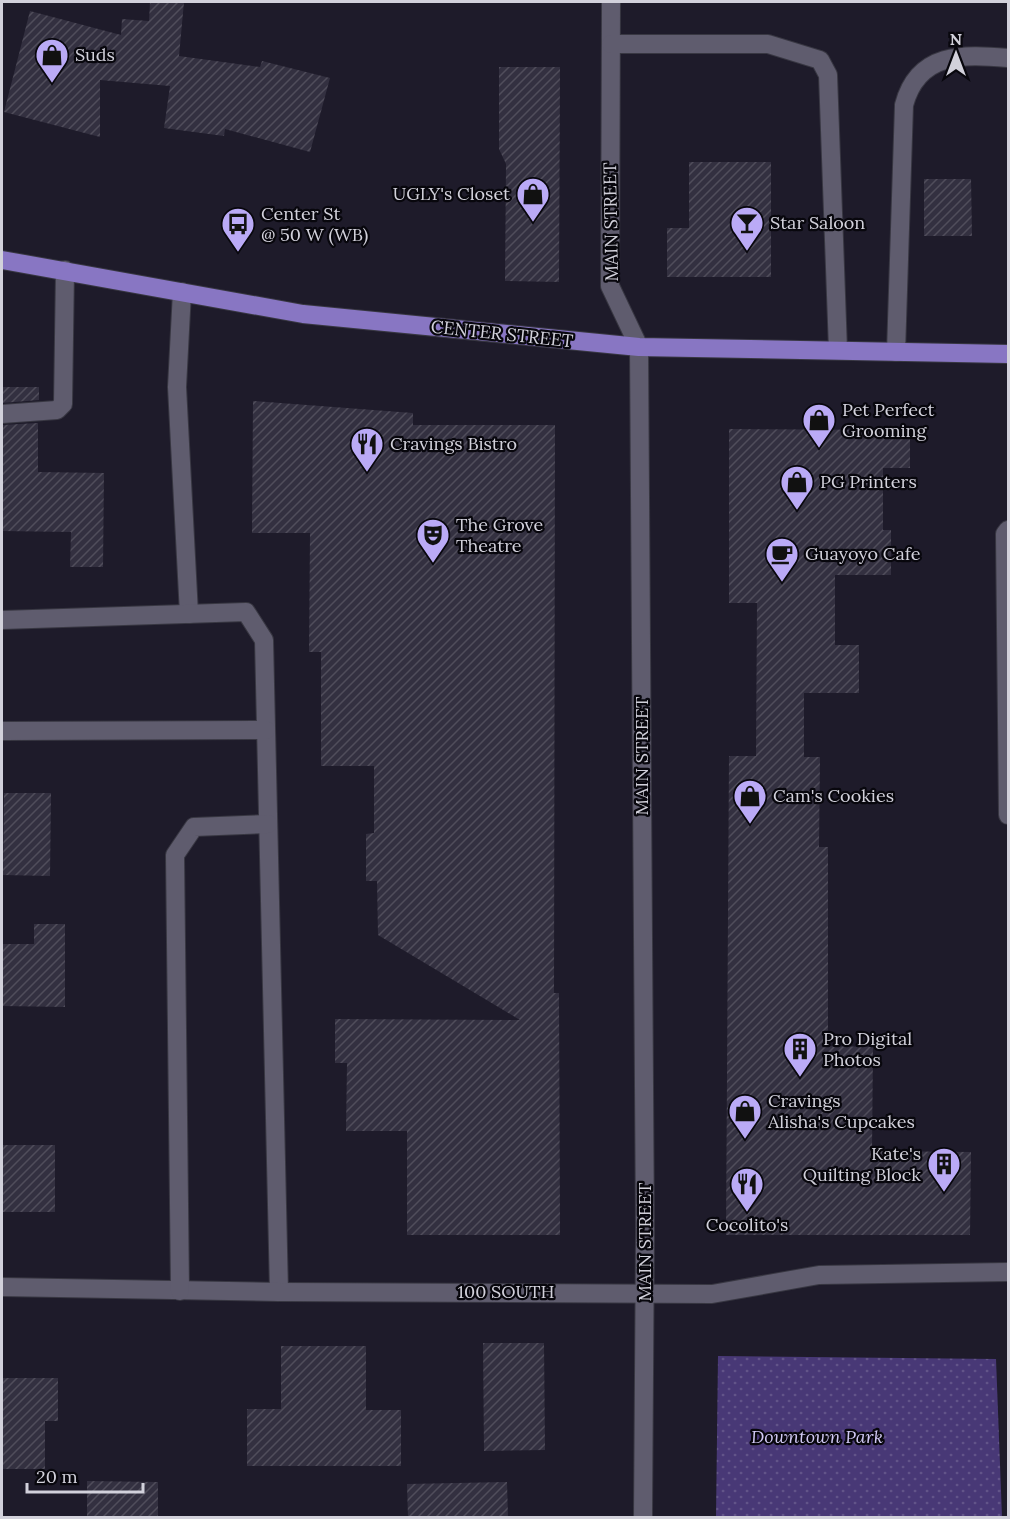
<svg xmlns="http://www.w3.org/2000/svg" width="1010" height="1519" viewBox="0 0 1010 1519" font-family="Lora,serif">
<defs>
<pattern id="park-dots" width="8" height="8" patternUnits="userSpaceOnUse" patternTransform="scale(1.5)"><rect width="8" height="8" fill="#483876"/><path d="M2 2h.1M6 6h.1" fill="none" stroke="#625489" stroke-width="1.8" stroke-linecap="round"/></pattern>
<pattern id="building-hatch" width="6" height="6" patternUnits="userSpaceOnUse" patternTransform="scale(1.5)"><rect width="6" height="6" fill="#333040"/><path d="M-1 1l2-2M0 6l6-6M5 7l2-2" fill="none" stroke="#504d5b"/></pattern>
</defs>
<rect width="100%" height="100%" fill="#1e1b2a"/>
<polygon fill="url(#park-dots)" points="718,1356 996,1359 1002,1517 716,1517"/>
<g fill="url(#building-hatch)">
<polygon points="150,2 184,2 179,56 260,67 262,61 330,78 310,152 225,129 224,136 164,128 170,86 100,80 100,137 4,112 30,11 121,35 122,19 149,21"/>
<polygon points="499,67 560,67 559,282 505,281 506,164 499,149"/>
<polygon points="689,162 771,162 771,277 667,277 667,228 689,228"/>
<polygon points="924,179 971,179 972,236 924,236"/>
<polygon points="2,387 39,387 39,400 2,403"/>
<polygon points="253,401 413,413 413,425 555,425 554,993 559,993 560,1235 407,1235 407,1131 346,1131 347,1063 335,1063 335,1019 520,1020 378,935 377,881 366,881 366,834 374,833 374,766 321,766 321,652 309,652 310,533 252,533"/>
<polygon points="38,423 38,472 104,473 103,567 70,567 71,532 2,531 2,425"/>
<polygon points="729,429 910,430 910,468 883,468 883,530 891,530 891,575 835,575 835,645 859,645 859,693 804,693 804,757 820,757 819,847 828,847 828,1046 873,1047 872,1151 971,1152 970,1235 726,1235 729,756 756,756 757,603 729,603"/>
<polygon points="4,793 51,793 50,876 3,875"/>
<polygon points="34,924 65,924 65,1007 2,1006 2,944 34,944"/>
<rect x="3" y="1145" width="52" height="67"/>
<polygon points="483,1343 544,1343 545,1450 484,1451"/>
<polygon points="281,1346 366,1346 366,1410 401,1410 401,1466 247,1466 247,1409 281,1409"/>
<polygon points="2,1378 58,1378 58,1421 45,1421 45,1469 2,1469"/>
<polygon points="87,1481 158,1482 158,1518 87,1518"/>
<polygon points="507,1482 508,1518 408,1518 407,1484"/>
</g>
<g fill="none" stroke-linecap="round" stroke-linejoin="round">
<g stroke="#383742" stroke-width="20">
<g id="minor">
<polyline points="611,2 610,286 639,347 645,1233 643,1518"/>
<polyline points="611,44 768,44 820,60 828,75 838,350"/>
<polyline points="182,292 177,387 189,614"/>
<path d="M896,352L904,105C918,52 963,54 1008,58"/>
<polyline points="2,414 57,410 63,404 65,270"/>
<polyline points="1008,530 1005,534 1008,815"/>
<polyline points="2,620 246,612 264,640 279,1292"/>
<polyline points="2,731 266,730"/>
<polyline points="2,1287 279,1292 712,1294 819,1275 1008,1272"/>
<polyline points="180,1291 175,855 194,827 268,824"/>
</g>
</g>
<g stroke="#383742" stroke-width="20">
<polyline id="major" points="2,260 303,314 639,347 1008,354"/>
</g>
<use href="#minor" stroke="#5f5c6e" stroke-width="18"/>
<use href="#major" stroke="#8876c3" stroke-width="18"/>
</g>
<defs>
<g id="shop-pin" transform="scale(1.725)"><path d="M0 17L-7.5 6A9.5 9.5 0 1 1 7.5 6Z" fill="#baaaf6" stroke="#08070d"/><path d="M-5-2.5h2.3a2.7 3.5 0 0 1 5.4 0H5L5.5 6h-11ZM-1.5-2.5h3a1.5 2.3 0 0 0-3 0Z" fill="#111"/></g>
<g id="bar-pin" transform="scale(1.725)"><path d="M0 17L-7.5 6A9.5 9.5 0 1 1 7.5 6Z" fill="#baaaf6" stroke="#08070d"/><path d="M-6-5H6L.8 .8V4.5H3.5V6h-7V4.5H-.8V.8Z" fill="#111"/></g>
<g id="bus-pin" transform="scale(1.725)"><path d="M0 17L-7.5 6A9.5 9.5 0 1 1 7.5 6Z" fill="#baaaf6" stroke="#08070d"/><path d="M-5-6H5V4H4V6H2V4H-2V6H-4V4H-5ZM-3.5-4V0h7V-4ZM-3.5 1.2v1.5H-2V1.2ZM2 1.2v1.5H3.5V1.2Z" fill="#111"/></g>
<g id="restaurant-pin" transform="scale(1.725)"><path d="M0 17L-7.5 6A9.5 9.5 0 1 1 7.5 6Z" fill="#baaaf6" stroke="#08070d"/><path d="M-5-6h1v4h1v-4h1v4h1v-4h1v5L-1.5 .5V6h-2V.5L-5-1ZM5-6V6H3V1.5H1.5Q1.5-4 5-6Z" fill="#111"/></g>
<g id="theatre-pin" transform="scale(1.725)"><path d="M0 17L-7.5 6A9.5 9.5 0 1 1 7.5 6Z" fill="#baaaf6" stroke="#08070d"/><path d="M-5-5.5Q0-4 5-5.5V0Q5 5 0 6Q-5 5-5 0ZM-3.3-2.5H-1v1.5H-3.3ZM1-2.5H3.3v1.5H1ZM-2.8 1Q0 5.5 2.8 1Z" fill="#111"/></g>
<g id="cafe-pin" transform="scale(1.725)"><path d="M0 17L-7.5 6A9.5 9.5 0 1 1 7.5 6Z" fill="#baaaf6" stroke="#08070d"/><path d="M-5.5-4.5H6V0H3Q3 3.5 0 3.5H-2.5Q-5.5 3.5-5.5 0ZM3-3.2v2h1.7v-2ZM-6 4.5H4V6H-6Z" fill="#111"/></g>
<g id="building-pin" transform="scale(1.725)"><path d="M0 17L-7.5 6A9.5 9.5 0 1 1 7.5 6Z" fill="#baaaf6" stroke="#08070d"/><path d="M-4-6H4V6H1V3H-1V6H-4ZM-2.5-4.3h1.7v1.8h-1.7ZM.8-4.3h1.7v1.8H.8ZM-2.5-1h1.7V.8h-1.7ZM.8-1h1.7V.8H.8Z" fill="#111"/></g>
</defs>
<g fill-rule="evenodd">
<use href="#shop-pin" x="52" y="55"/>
<use href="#shop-pin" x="533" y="194"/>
<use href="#bar-pin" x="747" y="223"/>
<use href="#bus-pin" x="238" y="224"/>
<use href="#shop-pin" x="819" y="420"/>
<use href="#restaurant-pin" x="367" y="444"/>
<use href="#shop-pin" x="797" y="482"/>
<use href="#theatre-pin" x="433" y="535"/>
<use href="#cafe-pin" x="782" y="554"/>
<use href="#shop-pin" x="750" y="796"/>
<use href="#building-pin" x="800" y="1049"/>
<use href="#shop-pin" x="745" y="1111"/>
<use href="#building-pin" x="944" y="1164"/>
<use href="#restaurant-pin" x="747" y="1184"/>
</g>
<g text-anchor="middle" stroke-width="4.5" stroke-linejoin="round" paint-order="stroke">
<g font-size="18" fill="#d2d1db" stroke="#08070d" text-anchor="start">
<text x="75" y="61">Suds</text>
<text x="510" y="200" text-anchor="end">UGLY's Closet</text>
<text x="261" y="220">Center St<tspan x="261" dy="21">@ 50 W (WB)</tspan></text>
<text x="770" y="229">Star Saloon</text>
<text x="842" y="416">Pet Perfect<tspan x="842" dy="21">Grooming</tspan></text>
<text x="390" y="450">Cravings Bistro</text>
<text x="820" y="488">PG Printers</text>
<text x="456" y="531">The Grove<tspan x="456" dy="21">Theatre</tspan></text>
<text x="805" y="560">Guayoyo Cafe</text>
<text x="773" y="802">Cam's Cookies</text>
<text x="823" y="1045">Pro Digital<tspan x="823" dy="21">Photos</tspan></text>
<text x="768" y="1107">Cravings<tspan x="768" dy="21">Alisha's Cupcakes</tspan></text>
<text x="921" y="1160" text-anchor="end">Kate's<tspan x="921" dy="21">Quilting Block</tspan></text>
<text x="747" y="1231" text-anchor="middle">Cocolito's</text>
</g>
<g font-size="18" fill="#d2d1db" stroke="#08070d">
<text transform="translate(611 222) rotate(-91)" y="6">MAIN STREET</text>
<text transform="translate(502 334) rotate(6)" y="6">CENTER STREET</text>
<text transform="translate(642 756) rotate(-90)" y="6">MAIN STREET</text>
<text transform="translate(645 1242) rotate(-90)" y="6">MAIN STREET</text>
<text x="506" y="1298">100 SOUTH</text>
</g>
<g font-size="18" font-style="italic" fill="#d1c9f3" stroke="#08070d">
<text x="817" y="1443">Downtown Park</text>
</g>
</g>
<rect width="1010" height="1519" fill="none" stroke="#d2d1db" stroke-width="6"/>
<g transform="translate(956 54)" stroke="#08070d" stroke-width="4.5" paint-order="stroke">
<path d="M0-4.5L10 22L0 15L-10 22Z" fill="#d2d1db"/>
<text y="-9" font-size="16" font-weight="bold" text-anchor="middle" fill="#d2d1db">N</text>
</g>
<path d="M27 1483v9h116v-9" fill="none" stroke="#d2d1db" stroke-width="3"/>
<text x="36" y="1483" font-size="18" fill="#d2d1db" stroke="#08070d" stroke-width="4.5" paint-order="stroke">20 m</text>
</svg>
